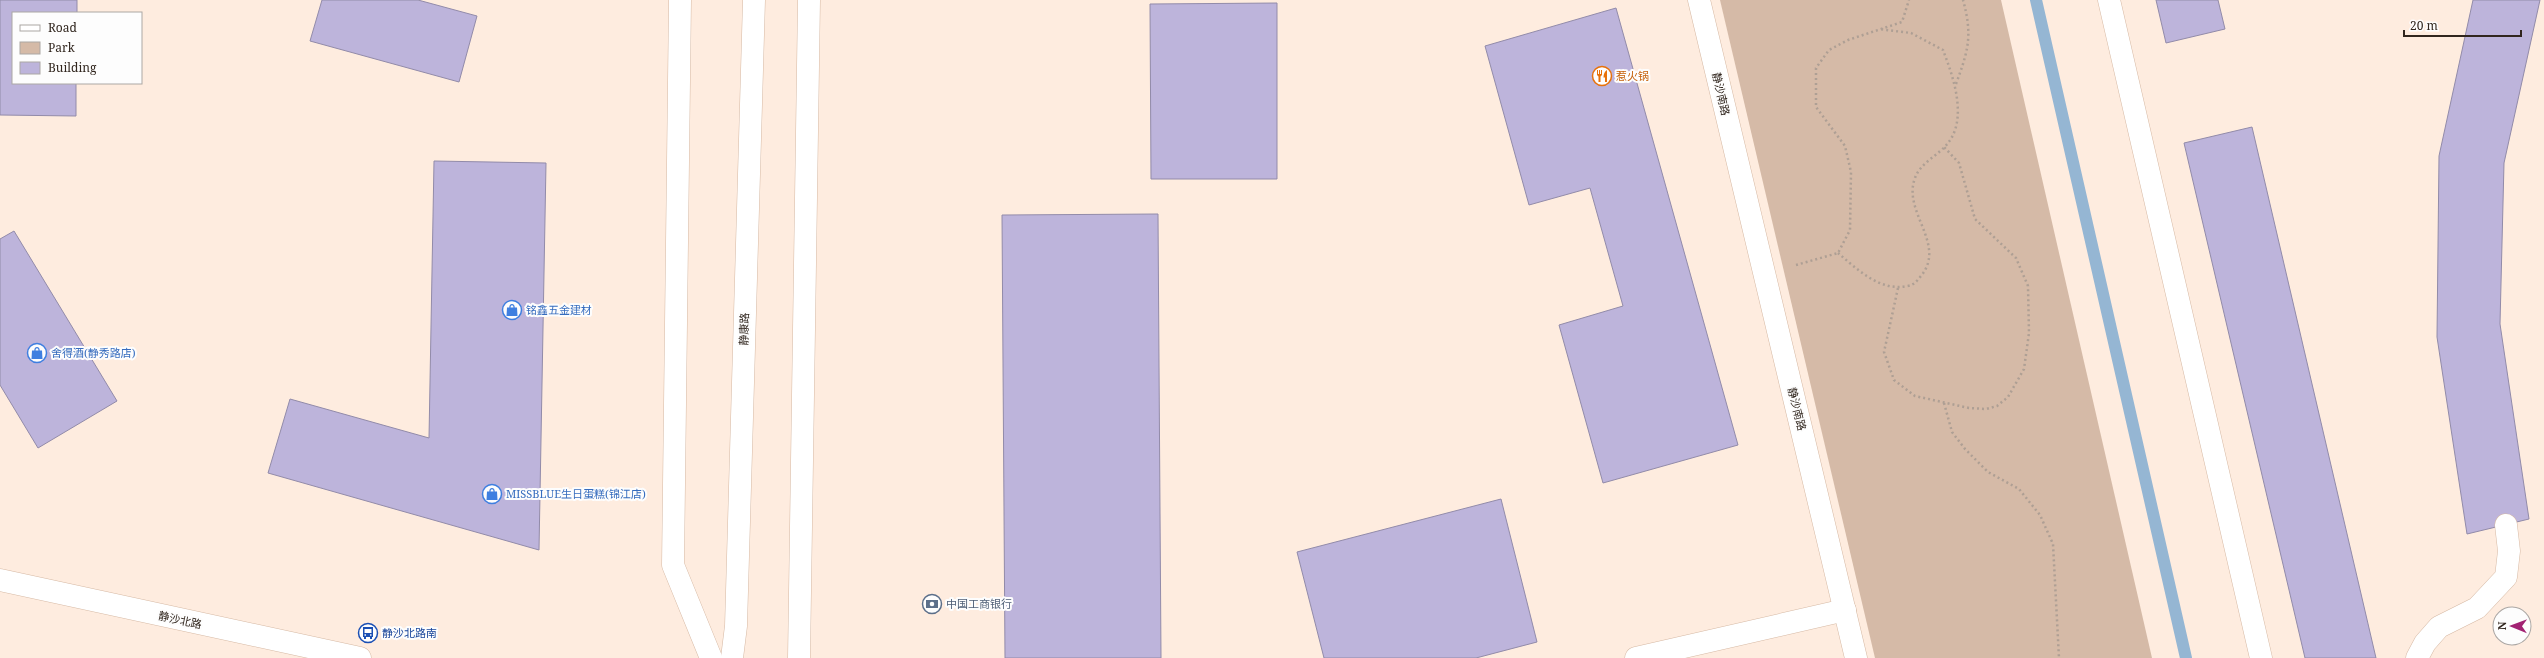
<svg xmlns="http://www.w3.org/2000/svg" width="2544" height="658" viewBox="0 0 2544 658" font-family="'Noto Serif','Noto Sans SC',serif">
<rect width="100%" height="100%" fill="#feecdf"/>
<polygon fill="#d5baa7" points="1720,0 2001,0 2152,658 1875,658"/>
<g fill="none" stroke-linecap="round" stroke-linejoin="round">
<polyline stroke="#95b6d3" stroke-width="12" points="2036,0 2186,658"/>
</g>
<g fill="#bdb4db" stroke="#928ba9">
<polygon points="0,0 77,0 77,13 13,13 13,83 76,83 76,116 0,115"/>
<polygon points="322,0 418,0 477,16 459,82 310,41"/>
<polygon points="2156,0 2218,0 2225,29 2166,43"/>
<polygon points="2473,0 2540,0 2504,163 2500,324 2529,519 2467,534 2437,337 2439,156"/>
<polygon points="1277,3 1277,179 1151,179 1150,4"/>
<polygon points="1616,8 1738,445 1603,483 1559,325 1623,306 1590,188 1529,205 1485,46"/>
<polygon points="2252,127 2376,658 2305,658 2184,143"/>
<polygon points="434,161 546,163 539,550 268,473 290,399 429,438"/>
<polygon points="1158,214 1161,658 1005,658 1002,215"/>
<polygon points="14,231 117,401 38,448 0,385 0,239"/>
<polygon points="1501,499 1537,642 1476,658 1324,658 1297,552"/>
</g>
<g fill="none" stroke-linecap="round" stroke-linejoin="round">
<g stroke="#d6b9a4" stroke-width="23">
<g id="minor">
<polyline points="680,0 673,565 711,658"/>
<polyline points="1699,0 1856,658"/>
<polyline points="2109,0 2261,658"/>
<polyline points="0,580 360,658"/>
<polyline points="1636,658 1845,610"/>
<polyline points="2417,658 2425,643 2439,627 2477,608 2506,577 2509,551 2506,525"/>
</g>
</g>
<g stroke="#d6b9a4" stroke-width="23">
<g id="major">
<polyline points="732,658 736,626 754,0"/>
<polyline points="799,658 809,0"/>
</g>
</g>
<g stroke="#ae9f94" stroke-width="2.5" stroke-dasharray="2 3" stroke-linecap="butt">
<path d="M1956,84C1968,51 1973,36 1963,0"/>
<path d="M1838,253C1857,269 1880,292 1907,286C1914,285 1916,282 1921,276C1947,244 1902,212 1915,178C1920,163 1939,155 1948,143C1968,118 1953,76 1943,50L1911,33L1879,29"/>
<polyline points="1796,265 1838,253 1850,230 1851,172 1845,146 1816,107 1816,68 1829,50 1848,40 1902,22 1909,0"/>
<polyline points="1898,288 1884,352 1894,380 1915,396 1969,408 1986,409 1997,406 2008,397 2024,369 2029,333 2028,286 2016,258 1975,219 1959,163 1944,147"/>
<polyline points="1944,403 1952,432 1965,449 1988,472 2019,489 2040,515 2053,544 2059,658"/>
</g>
<use href="#minor" stroke="#fff" stroke-width="22"/>
<use href="#major" stroke="#fff" stroke-width="22"/>
</g>
<defs>
<g id="restaurant-ring" transform="scale(1)"><circle r="9.5" fill="#fdfdfd" stroke="#e8710a" stroke-width="1.5"/><path d="M-5-6h1v4h1v-4h1v4h1v-4h1v5L-1.5 .5V6h-2V.5L-5-1ZM5-6V6H3V1.5H1.5Q1.5-4 5-6Z" fill="#e8710a"/></g>
<g id="shop-ring" transform="scale(1)"><circle r="9.5" fill="#fdfdfd" stroke="#3f7fe0" stroke-width="1.5"/><path d="M-5-2.5h2.3a2.7 3.5 0 0 1 5.4 0H5L5.5 6h-11ZM-1.5-2.5h3a1.5 2.3 0 0 0-3 0Z" fill="#3f7fe0"/></g>
<g id="bank-ring" transform="scale(1)"><circle r="9.5" fill="#fdfdfd" stroke="#5c6f8a" stroke-width="1.5"/><path d="M-6-4H6V4H-6ZM0-2.3a2.3 2.3 0 1 0 0 4.6a2.3 2.3 0 1 0 0-4.6Z" fill="#5c6f8a"/></g>
<g id="bus-ring" transform="scale(1)"><circle r="9.5" fill="#fdfdfd" stroke="#1a4fb4" stroke-width="1.5"/><path d="M-5-6H5V4H4V6H2V4H-2V6H-4V4H-5ZM-3.5-4V0h7V-4ZM-3.5 1.2v1.5H-2V1.2ZM2 1.2v1.5H3.5V1.2Z" fill="#1a4fb4"/></g>
</defs>
<g fill-rule="evenodd">
<use href="#restaurant-ring" x="1602" y="76"/>
<use href="#shop-ring" x="512" y="310"/>
<use href="#shop-ring" x="37" y="353"/>
<use href="#shop-ring" x="492" y="494"/>
<use href="#bank-ring" x="932" y="604"/>
<use href="#bus-ring" x="368" y="633"/>
</g>
<g text-anchor="middle" stroke-width="4" stroke-linejoin="round" paint-order="stroke">
<g font-size="11" fill="#c56008" stroke="#fdfdfd" text-anchor="start">
<text x="1616" y="80">惹火锅</text>
</g>
<g font-size="11" fill="#31261e" stroke="#fdfdfd">
<text transform="translate(1721 94) rotate(77)" y="4">静沙南路</text>
<text transform="translate(744 329) rotate(-88)" y="4">静康路</text>
<text transform="translate(1797 409) rotate(76)" y="4">静沙南路</text>
<text transform="translate(180 620) rotate(12)" y="4">静沙北路</text>
</g>
<g font-size="11" fill="#366cbe" stroke="#fdfdfd" text-anchor="start">
<text x="526" y="314">铭鑫五金建材</text>
<text x="51" y="357">舍得酒(静秀路店)</text>
<text x="506" y="498">MISSBLUE生日蛋糕(锦江店)</text>
</g>
<g font-size="11" fill="#4e5e75" stroke="#fdfdfd" text-anchor="start">
<text x="946" y="608">中国工商银行</text>
</g>
<g font-size="11" fill="#164399" stroke="#fdfdfd" text-anchor="start">
<text x="382" y="637">静沙北路南</text>
</g>
</g>
<rect x="12" y="12" width="130" height="72" fill="#fdfdfd" stroke="#aba7a4"/>
<rect x="20" y="25" width="20" height="6" fill="#ffffff" stroke="#aba7a4"/>
<text x="48" y="32" font-size="12" fill="#31261e">Road</text>
<rect x="20" y="42" width="20" height="12" fill="#d5baa7" stroke="#aba7a4"/>
<text x="48" y="52" font-size="12" fill="#31261e">Park</text>
<rect x="20" y="62" width="20" height="12" fill="#bdb4db" stroke="#aba7a4"/>
<text x="48" y="72" font-size="12" fill="#31261e">Building</text>
<g transform="translate(2512 626) rotate(271)"><circle r="19" fill="#fdfdfd" stroke="#aba7a4"/>
<path d="M0-3L7 15L0 10L-7 15Z" fill="#a22273"/>
<text y="-6" font-size="11" font-weight="bold" text-anchor="middle" fill="#31261e">N</text>
</g>
<path d="M2404 30v6h117v-6" fill="none" stroke="#31261e" stroke-width="2"/>
<text x="2410" y="30" font-size="12" fill="#31261e" stroke="#fdfdfd" stroke-width="3" paint-order="stroke">20 m</text>
</svg>
